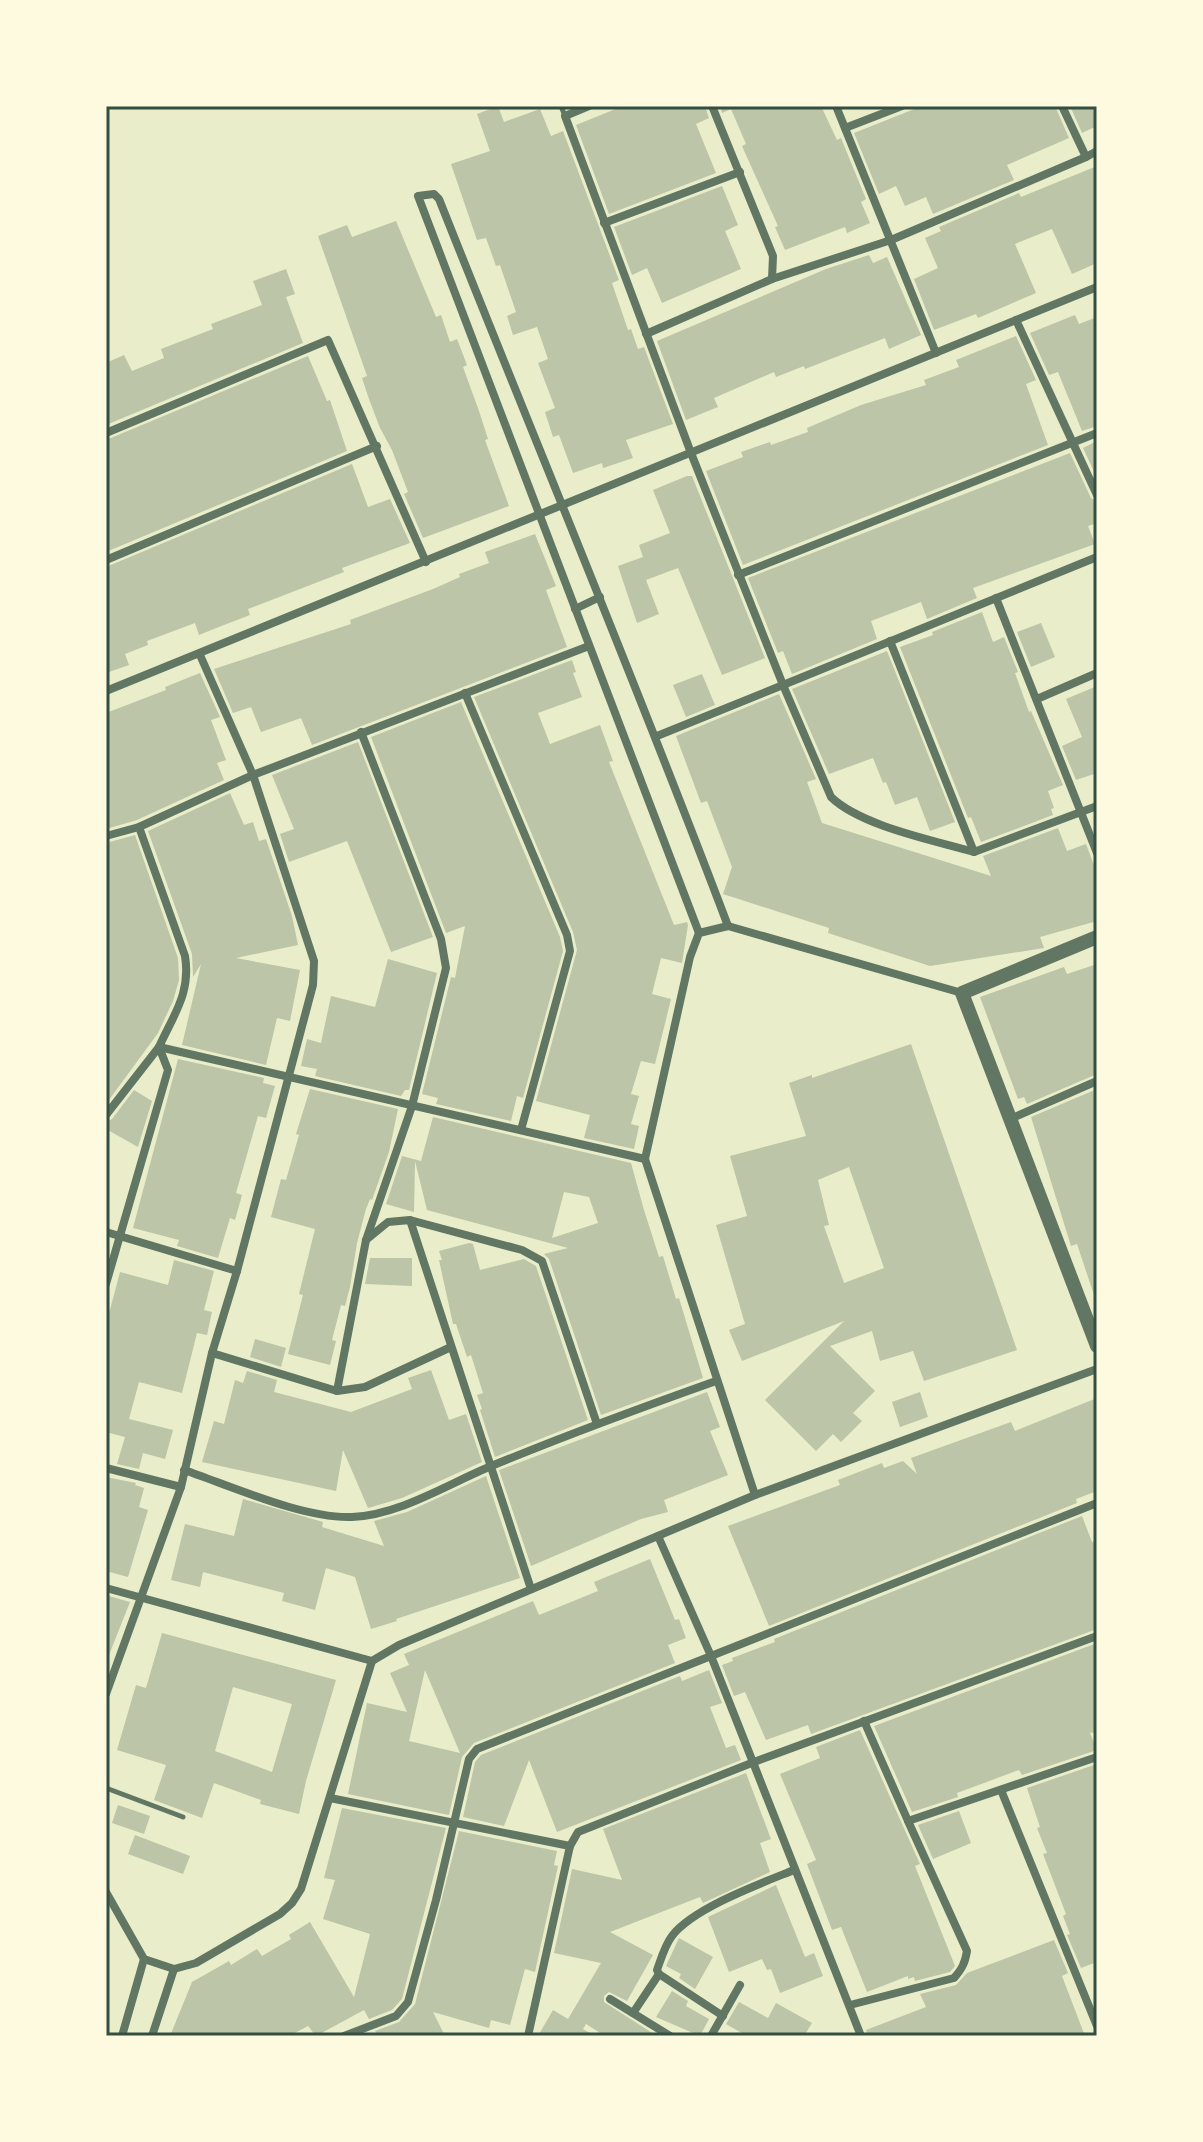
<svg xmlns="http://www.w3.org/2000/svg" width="1203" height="2142" viewBox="0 0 1203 2142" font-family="Inter,sans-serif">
<rect width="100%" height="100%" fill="#e9edc9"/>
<g fill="#bcc5a7" fill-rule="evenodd">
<polygon points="498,106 504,122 540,109 551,136 563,131 619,280 612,283 628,330 631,329 638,349 644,347 673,424 626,440 633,458 603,468 602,463 573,473 559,435 553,437 545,412 555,408 538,363 548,359 537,327 513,335 507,316 516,312 500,265 496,266 486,238 477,240 451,164 490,151 477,114"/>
<polygon points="623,106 705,106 709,118 696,124 716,173 609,214 576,125"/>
<polygon points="720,106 821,106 837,140 841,138 866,199 861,202 870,223 847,233 845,227 785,250 775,227 778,226 742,146 746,144 731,109 722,113"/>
<polygon points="922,106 1055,106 1069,138 1007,165 1014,180 933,214 926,197 905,206 896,186 879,194 854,133"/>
<polygon points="1070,106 1097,106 1097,126 1082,133"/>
<polygon points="1097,166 1097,263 1072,274 1052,229 1015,244 1036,293 978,318 976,314 934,330 914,279 938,268 925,238 941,231 939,227 1019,193 1021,197"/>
<polygon points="722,186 738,225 725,231 741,269 662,303 647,268 632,275 614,227"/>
<polygon points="396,221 436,317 441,315 450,342 457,339 467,365 463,367 479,411 488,439 485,440 509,506 423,538 404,494 408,492 392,450 380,428 369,399 362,378 367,376 318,236 347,225 352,237"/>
<polygon points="869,255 873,263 887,257 921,335 889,349 885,338 805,369 804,366 776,377 774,372 714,398 718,407 686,420 657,341 826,269"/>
<polygon points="286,269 295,294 286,297 303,343 106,425 106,363 124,355 132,371 164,358 161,349 213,329 211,324 262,305 253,281"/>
<polygon points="1075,315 1079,324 1097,317 1097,426 1082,431 1058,372 1049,375 1030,333"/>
<polygon points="1016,336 1036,380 1026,384 1048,445 743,565 706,471 743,457 741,452 770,442 771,445 808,432 807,428 861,405 926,385 924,380 959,367 956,360"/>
<polygon points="308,356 327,401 330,400 347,451 106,552 106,440"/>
<polygon points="1097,441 1097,478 1083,448"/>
<polygon points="1070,453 1091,498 1097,502 1097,523 1088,526 1095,544 973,588 977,598 927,619 921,602 871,621 877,639 792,674 783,651 778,653 748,578"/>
<polygon points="352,464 368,507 390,499 410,543 342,568 344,572 248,609 250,615 224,625 199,635 195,623 147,641 148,645 125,654 129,665 106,673 106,567"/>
<polygon points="687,476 692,476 765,658 722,675 678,568 646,580 659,614 637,623 618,566 643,557 639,545 670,533 653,490"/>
<polygon points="535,534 556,586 546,590 567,647 312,745 301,718 261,732 251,707 233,713 214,669 351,624 350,620 433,589 460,577 459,574 489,563 485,552"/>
<polygon points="982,612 993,642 1004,637 1018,672 1015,673 1029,712 1031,711 1063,785 1048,791 1054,808 1051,809 1053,815 981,842 971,817 968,818 900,647 933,635 932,632"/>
<polygon points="1041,623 1055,657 1031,667 1017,632"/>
<polygon points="887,651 955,822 930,831 917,797 895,805 886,782 883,783 873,758 829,774 792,689"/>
<polygon points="572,660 576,672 573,673 582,697 538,713 550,744 600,725 613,761 609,762 674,925 687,922 688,925 682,963 661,958 652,994 671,999 655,1064 641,1061 631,1094 639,1096 631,1124 639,1126 634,1149 584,1138 590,1115 536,1101 577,950 573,932 474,697"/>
<polygon points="200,673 220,717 211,720 226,760 217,763 224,780 137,820 106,829 106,713 166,690 165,687"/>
<polygon points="702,674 715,705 686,717 673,685"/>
<polygon points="1097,686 1097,773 1076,780 1062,746 1082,737 1066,699"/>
<polygon points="779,694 816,779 807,782 822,823 991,876 983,856 1058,828 1067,851 1086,844 1097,873 1097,921 1040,937 1044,948 930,966 828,933 829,928 723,894 732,867 707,801 701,803 676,736"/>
<polygon points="461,702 560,937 563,951 523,1098 517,1096 511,1121 436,1104 438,1098 422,1094 451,977 455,978 465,926 446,933 371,737"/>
<polygon points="358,742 433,937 391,952 347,841 289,862 280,834 294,829 272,775"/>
<polygon points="230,793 244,825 253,822 259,841 266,839 292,916 298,945 236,958 300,970 290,1021 277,1018 266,1065 182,1045 201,964 193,977 192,954 148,831"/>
<polygon points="135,835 178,958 179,980 173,1001 158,1033 106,1104 106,843"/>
<polygon points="388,959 437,973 409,1090 405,1090 401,1096 315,1076 317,1069 301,1066 307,1039 321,1043 331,996 375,1007"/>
<polygon points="1097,964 1097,1074 1027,1104 1024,1097 1018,1099 980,997 1064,967 1067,974"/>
<path d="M911,1044L1017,1350L924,1381L913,1351L880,1361L872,1331L830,1346L875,1391L853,1413L862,1421L841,1442L833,1434L816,1451L765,1400L844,1321L742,1361L729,1330L745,1324L716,1225L747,1216L730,1156L806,1136L789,1083L812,1075V1078ZM849,1167L884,1268L844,1283L824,1226L829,1225L818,1180Z"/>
<polygon points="178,1059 264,1078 263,1083 275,1086 266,1118 258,1116 236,1193 242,1195 235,1220 230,1218 218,1258 177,1246 179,1240 133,1228"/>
<polygon points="310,1089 398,1109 389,1152 372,1200 370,1199 366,1209 357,1243 350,1287 345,1306 341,1305 332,1340 336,1341 330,1365 288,1354 303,1295 299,1294 315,1229 271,1217 281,1179 286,1180 299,1135 296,1134"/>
<polygon points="1097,1089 1097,1294 1094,1295 1077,1244 1071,1246 1031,1117"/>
<polygon points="134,1090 152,1101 138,1147 106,1129 106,1122 112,1119"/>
<path d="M433,1117L631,1163L644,1210L659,1257L663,1256L676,1299L679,1298L703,1378L601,1415L549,1259L544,1254L568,1248L427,1210L415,1161L414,1212L386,1204L402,1156L421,1161ZM564,1192L589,1197L598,1223L552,1238Z"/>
<polygon points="469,1243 473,1244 480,1270 524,1259 536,1266 588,1420 495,1457 480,1410 482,1409 477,1395 483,1393 471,1355 467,1357 456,1324 453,1324 439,1260 442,1260 439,1251"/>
<polygon points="370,1258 412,1258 412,1286 365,1284"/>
<polygon points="174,1260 214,1271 204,1310 212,1312 207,1335 197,1333 182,1393 139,1382 129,1419 173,1430 165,1459 143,1453 139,1469 117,1464 125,1437 106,1432 106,1325 120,1272 168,1285"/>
<polygon points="255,1339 286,1348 281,1367 250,1357"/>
<polygon points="431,1370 449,1420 466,1414 482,1462 402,1498 368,1508 343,1450 336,1491 202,1462 214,1421 224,1424 235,1380 243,1383 247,1371 277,1380 274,1392 351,1412 412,1389 408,1378"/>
<polygon points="707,1392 720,1427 710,1431 728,1475 664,1500 668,1512 641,1519 531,1566 499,1470"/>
<polygon points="920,1392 928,1417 900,1427 892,1402"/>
<polygon points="1097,1398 1097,1491 1076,1499 1077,1503 769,1626 728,1526 840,1485 838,1480 882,1463 884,1468 903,1461 917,1474 911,1458 1011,1422 1015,1431"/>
<polygon points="486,1476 520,1578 396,1619 397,1621 371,1629 355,1577 326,1568 315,1610 282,1601 284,1593 203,1572 200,1587 171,1580 185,1524 234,1536 243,1499 323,1522 322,1527 384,1546 374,1521 407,1512"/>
<polygon points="106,1477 136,1483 135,1485 144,1488 139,1507 148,1510 128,1577 106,1571"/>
<polygon points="1082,1516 1092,1542 1097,1540 1097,1629 811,1734 808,1725 766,1740 745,1692 734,1696 722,1665 733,1661 732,1658 775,1642 774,1639"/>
<path d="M650,1559L675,1620L679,1619L686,1638L668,1645L675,1663L474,1743L462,1757L449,1815L348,1794L367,1703L407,1712L390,1673L409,1665L404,1654L533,1601L539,1615L598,1591L594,1582ZM425,1670L460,1753L409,1741Z"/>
<polygon points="109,1596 130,1602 107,1660 106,1604"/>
<path d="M162,1633L336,1680L306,1781L299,1814L260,1804L261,1800L214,1783L202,1818L154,1800L166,1765L117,1750L136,1685L146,1688ZM233,1687L292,1704L272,1772L215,1751Z"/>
<polygon points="1097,1643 1097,1732 1090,1733 1097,1750 1022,1775 1019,1770 957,1793 958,1797 912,1812 874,1726"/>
<polygon points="709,1670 722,1703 710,1707 726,1748 735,1745 741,1760 557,1832 529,1760 504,1826 463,1817 475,1762 481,1755 680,1676 682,1681"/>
<polygon points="860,1730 920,1864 915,1866 955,1966 950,1972 915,1981 914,1977 908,1979 908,1976 867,1992 841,1927 832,1930 807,1864 816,1860 780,1774 820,1758 816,1747"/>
<polygon points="1097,1764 1097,1962 1081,1968 1067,1935 1070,1934 1063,1916 1066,1914 1043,1854 1047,1853 1037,1828 1040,1827 1027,1788"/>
<polygon points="746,1773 771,1839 760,1843 770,1872 703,1903 700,1897 610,1932 653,1955 627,2001 609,1992 604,1996 604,2002 657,2036 605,2036 586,2024 583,2029 595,2036 538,2036 553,2010 568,2019 601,1963 554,1953 572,1869 622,1880 603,1829"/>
<polygon points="118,1805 150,1816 144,1834 112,1823"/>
<polygon points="342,1808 446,1828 402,1999 392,2010 369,2019 364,2010 316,2036 308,2026 289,2036 170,2036 192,1982 229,1961 231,1965 257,1949 262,1956 291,1939 289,1935 310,1922 354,1997 370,1934 323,1919 335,1880 324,1878"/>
<polygon points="959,1811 971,1843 933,1859 918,1825"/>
<polygon points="459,1831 557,1851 554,1865 558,1866 535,1972 525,1969 510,2025 491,2020 489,2028 433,2012 445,2036 378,2036 375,2031 399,2022 415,2004"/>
<polygon points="135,1835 190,1856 183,1874 128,1854"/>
<polygon points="776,1885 805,1957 814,1953 823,1976 780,1993 771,1969 767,1970 762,1959 729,1972 708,1917"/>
<polygon points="679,1938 713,1957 695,1989 679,1978 681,1974 666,1966"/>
<polygon points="1054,1940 1068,1973 1062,1976 1085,2036 868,2036 866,2030 926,2007 920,1994 956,1985 967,1973"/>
<polygon points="672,1991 688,2001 686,2006 709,2019 700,2036 656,2017"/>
<polygon points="739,2002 768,2018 776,2003 812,2023 804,2036 747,2036 726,2024"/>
</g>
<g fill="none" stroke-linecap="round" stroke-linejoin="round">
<g stroke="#617663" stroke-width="5">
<polyline points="561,106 565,116"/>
<polyline points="106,1788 183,1817"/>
</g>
<g stroke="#617663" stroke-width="8">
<polyline points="589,106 565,116 691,453 783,685 1097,557"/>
<polyline points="836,106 936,353"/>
<polyline points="1062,106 1086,157 1097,151"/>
<polyline points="845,128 902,106"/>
<polyline points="604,223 740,172"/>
<polyline points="772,279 891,240 1086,157"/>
<polyline points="1016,320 1097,495"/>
<polyline points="646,334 772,279 773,256 712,106"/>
<polyline points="106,433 328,340 426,562"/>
<polyline points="106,560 377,446"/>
<polyline points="738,575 1097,433"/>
<polyline points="996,598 1097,853"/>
<polyline points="575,609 600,597"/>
<polyline points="890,641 974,852 1097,806"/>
<polyline points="106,691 1097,287"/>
<polyline points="465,693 567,935 570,951 521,1130"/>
<polyline points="1037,699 1097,673"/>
<polyline points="361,732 441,939 446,968 412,1106 366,1240 337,1391 365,1387 451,1347"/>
<path d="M657,736L783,685L831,797C861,826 933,840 974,852"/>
<polyline points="106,836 139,827 253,775 589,646"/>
<path d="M699,933L418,196L434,194L439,199C535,441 636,682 728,926"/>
<polyline points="106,1115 159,1047 645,1159"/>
<polyline points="1010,1119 1097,1081"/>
<polyline points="410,1220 522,1250 542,1261 597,1424"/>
<polyline points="106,1232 237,1271"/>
<polyline points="366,1240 388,1222 410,1220 531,1589"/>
<path d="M106,1284L168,1070L159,1047C174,1014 191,993 185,956L139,827"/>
<polyline points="212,1353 337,1391"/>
<polyline points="106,1468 181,1487"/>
<path d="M184,1470C231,1486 304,1519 352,1517C399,1515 446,1485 489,1467C564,1436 640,1408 716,1381"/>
<polyline points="755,1495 645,1159 690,957 699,933 728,926 962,993"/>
<polyline points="106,1588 372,1661"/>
<polyline points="106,1694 181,1487 212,1353 237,1271 313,985 314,961 253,775 200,655"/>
<polyline points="864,1721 908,1821 1097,1757"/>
<polyline points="1001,1790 1097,2026"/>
<polyline points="330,1798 570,1846"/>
<polyline points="106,1892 144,1959 174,1969 196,1963 280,1914 292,1903 301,1889 372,1661 399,1645 755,1495 1097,1369"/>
<polyline points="610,1999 670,2036"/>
<path d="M850,2005L954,1978C962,1969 965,1963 967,1951L908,1821"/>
<polyline points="633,2013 659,1974"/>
<path d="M723,2016L659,1974L657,1970C661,1959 665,1945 672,1936C693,1908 762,1883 794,1870"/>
<polyline points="122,2036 144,1959"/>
<polyline points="152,2036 174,1969"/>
<polyline points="344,2036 396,2016 408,2002 436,1900 469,1759 477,1749 711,1656 658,1536"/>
<polyline points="528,2036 570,1846 578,1832 754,1762 1097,1636"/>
<polyline points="711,2036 740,1985"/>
<polyline points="861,2036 711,1656 1097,1503"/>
</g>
<polyline stroke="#617663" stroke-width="14" points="1097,937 962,993 1097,1346"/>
</g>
<rect width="1203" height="2142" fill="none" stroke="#fefae0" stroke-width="216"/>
<rect x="108" y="108" width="987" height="1926" fill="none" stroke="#344e41" stroke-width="3"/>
</svg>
